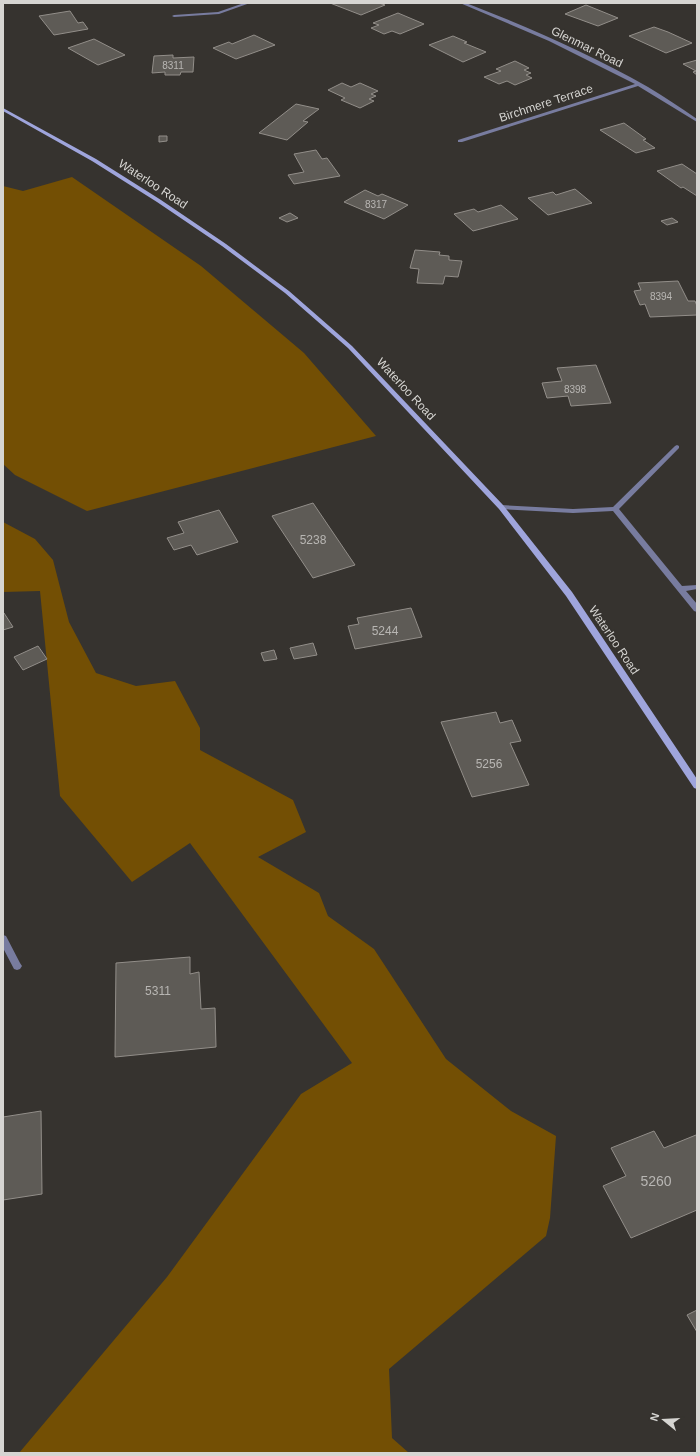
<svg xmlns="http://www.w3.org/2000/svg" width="700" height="1456" viewBox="0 0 700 1456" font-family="Arial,sans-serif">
<rect width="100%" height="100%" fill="#36332f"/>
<g fill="#734f04">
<polygon points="72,177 201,266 304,353 376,436 87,511 15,475 3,464 3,186 23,191"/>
<polygon points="3,522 35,539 53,560 69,622 96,673 136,686 175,681 200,728 200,750 293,800 306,832 258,857 319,893 328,916 374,949 446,1059 511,1111 556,1136 550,1218 546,1236 389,1369 392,1438 409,1453 19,1453 167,1277 301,1094 352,1063 190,843 132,882 60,796 40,591 3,592"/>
</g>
<g fill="#5e5b56" stroke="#928e89">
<polygon points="330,3 379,3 385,5 361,15"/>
<polygon points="586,5 618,18 598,26 565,14"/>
<polygon points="70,11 78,23 83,22 88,29 54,35 39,16"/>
<polygon points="398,13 424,24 400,34 392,31 384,34 371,28 379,25 373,23"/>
<polygon points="654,27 668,32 692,43 666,53 629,36"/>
<polygon points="254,35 275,45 236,59 213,48 229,42 232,44"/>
<polygon points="453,36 467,42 464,43 486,52 463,62 429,45"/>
<polygon points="94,39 125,55 98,65 68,48"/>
<polygon points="173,55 173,58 194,57 193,72 181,72 180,75 165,75 165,72 152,73 154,56"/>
<polygon points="697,60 697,75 693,72 696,71 683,64"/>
<polygon points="515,61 529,68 524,70 531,73 526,75 532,78 515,85 507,81 499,84 484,77 501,71 496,69"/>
<polygon points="342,83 351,87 360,83 378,91 371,94 376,96 369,99 374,101 360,108 341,100 345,98 328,90"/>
<polygon points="296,104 319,109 303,121 308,122 287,140 259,133"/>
<polygon points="624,123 646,139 643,140 655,148 636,153 600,130"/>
<polygon points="159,136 167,136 167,141 159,142"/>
<polygon points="316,150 322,159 327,158 340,176 294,184 288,175 304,172 294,154"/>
<polygon points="682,164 697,174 697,196 683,187 681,188 657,171"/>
<polygon points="575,189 592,203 548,215 528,198 553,192 556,195"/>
<polygon points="365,190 378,196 382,194 408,205 384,219 344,202"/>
<polygon points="501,205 518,219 473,231 454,214 474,209 478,212"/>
<polygon points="290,213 298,218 287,222 279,218"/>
<polygon points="672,218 678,222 667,225 661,221"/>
<polygon points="415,250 440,252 439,255 449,256 449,260 462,261 458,277 445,276 443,284 417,283 419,269 410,268"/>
<polygon points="678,281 688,301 695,301 697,306 697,315 650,317 645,304 640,305 634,291 641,290 638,283"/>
<polygon points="596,365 611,403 571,406 568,396 547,398 542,383 562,381 557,368"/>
<polygon points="313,503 355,565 313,578 272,516"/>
<polygon points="219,510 238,542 197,555 191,545 174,550 167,538 184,533 178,522"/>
<polygon points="411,608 422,637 355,649 348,626 359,624 357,618"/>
<polygon points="4,613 13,627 3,630 3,614"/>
<polygon points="313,643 317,655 294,659 290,648"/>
<polygon points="38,646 47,659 23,670 14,657"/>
<polygon points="274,650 277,659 264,661 261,653"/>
<polygon points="496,712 500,723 512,720 521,741 510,743 529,785 472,797 441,722"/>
<polygon points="190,957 190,974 199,972 201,1009 215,1008 216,1047 115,1057 116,963"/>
<polygon points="41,1111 42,1194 3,1200 3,1117"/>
<polygon points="654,1131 664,1148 696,1135 697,1136 697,1210 631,1238 603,1186 626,1176 611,1148"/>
<polygon points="697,1310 697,1332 687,1315"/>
</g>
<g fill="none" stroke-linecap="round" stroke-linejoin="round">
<polygon fill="#787c9f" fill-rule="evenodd" points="677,445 679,446 679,448 619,509 682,586 697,585 697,589 686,591 697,604 697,612 694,611 613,511 573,513 501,509 498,507 501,505 573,509 613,507 675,446"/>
<g fill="#787c9f" fill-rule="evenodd">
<polygon points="244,3 250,3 219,14 174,17 172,16 174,15 218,12"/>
<path d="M460,3H466C528,27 590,54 648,87C665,97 681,108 697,119V122L638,86L462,142H458V140L635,84L549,41Z"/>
<polygon points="3,935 6,936 20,963 22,966 20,969 17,970 14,969 3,948"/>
</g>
<polygon fill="#9fa5dc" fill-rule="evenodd" points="3,108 96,159 161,200 226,244 289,291 352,346 503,505 572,592 697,779 697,789 694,788 566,596 499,509 348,348 285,293 222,246 157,202 92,161 3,111"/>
</g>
<g text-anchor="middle" stroke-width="3" stroke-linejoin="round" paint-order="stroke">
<g font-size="10" fill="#b8b6b3">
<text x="173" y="69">8311</text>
<text x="376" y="208">8317</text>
<text x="661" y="300">8394</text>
<text x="575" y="393">8398</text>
</g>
<g font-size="12" fill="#d6d5d2" stroke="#36332f">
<text transform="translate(587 47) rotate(26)" y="4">Glenmar Road</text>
<text transform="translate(546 103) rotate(-18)" y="4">Birchmere Terrace</text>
<text transform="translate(153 184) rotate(33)" y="4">Waterloo Road</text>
<text transform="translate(406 389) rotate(47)" y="4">Waterloo Road</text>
<text transform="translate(614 640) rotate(56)" y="4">Waterloo Road</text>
</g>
<g font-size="12" fill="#b8b6b3">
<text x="313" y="544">5238</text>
<text x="385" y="635">5244</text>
<text x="489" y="768">5256</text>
<text x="158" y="995">5311</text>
</g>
<g font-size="14" fill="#b8b6b3">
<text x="656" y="1186">5260</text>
</g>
</g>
<rect width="700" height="1456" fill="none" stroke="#d6d5d2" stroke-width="8"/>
<g transform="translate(664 1420) rotate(288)" stroke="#36332f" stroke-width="3" paint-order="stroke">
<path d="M0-3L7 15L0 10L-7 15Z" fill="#d6d5d2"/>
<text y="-6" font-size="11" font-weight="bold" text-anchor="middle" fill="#d6d5d2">N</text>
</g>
</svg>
